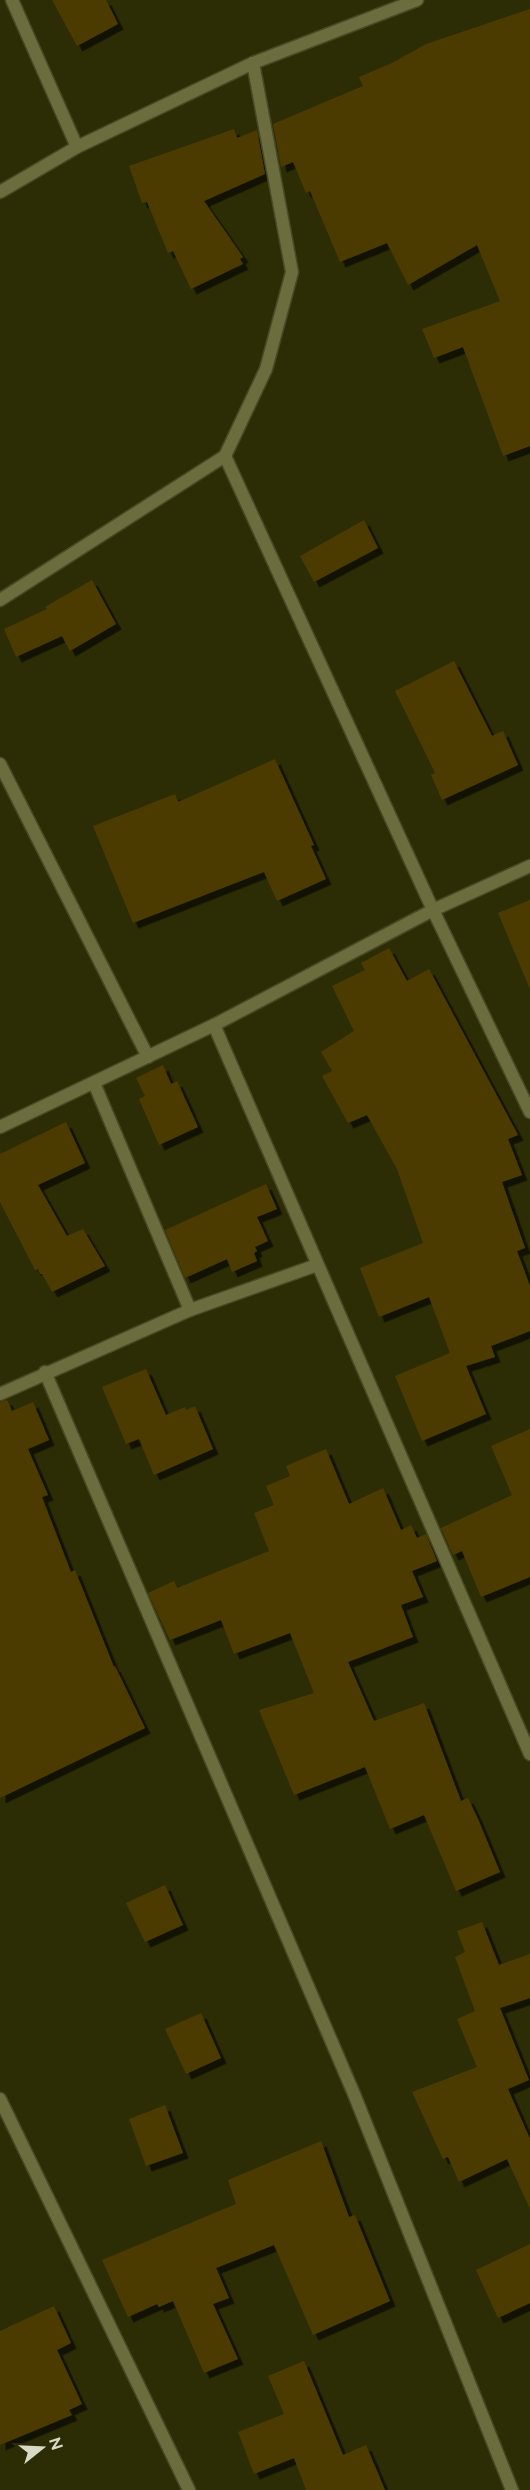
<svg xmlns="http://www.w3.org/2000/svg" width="530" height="2490" viewBox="0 0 530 2490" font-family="Raleway,sans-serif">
<defs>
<filter id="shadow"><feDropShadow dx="5.5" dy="5.5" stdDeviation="0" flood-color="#0009"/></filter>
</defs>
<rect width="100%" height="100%" fill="#2c2c05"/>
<g fill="#4c3b02" filter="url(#shadow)">
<polygon points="52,0 106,0 118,24 77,46"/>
<polygon points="530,9 530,446 503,456 463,347 434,358 422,329 500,301 477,245 408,285 387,243 340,262 310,191 306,193 293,162 281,167 273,124 363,86 359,77 392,63 426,44"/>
<polygon points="234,129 237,138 257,130 265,174 204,201 243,257 240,259 243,264 191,289 173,251 168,253 147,202 142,203 129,166"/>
<polygon points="364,520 378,548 314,582 300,556"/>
<polygon points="92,580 116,624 70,651 62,636 16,657 4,629 47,609 45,607"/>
<polygon points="454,661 492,736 503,731 518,765 442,800 431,775 435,773 395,691"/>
<polygon points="275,759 314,845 311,846 326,879 277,901 264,872 133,923 93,826 175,794 178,802"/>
<polygon points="530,900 530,989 498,913"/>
<polygon points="389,948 407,981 429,969 518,1135 508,1139 522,1175 502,1182 525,1248 517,1251 530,1286 530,1331 491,1346 495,1357 466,1366 486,1414 422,1441 395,1376 450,1353 429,1297 379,1317 360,1268 423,1243 397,1169 367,1115 348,1123 322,1076 332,1071 321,1052 354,1031 332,986 365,970 361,963"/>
<polygon points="163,1065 171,1084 177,1081 198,1127 159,1145 139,1099 145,1096 136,1078"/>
<polygon points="66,1122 85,1163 38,1185 67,1236 83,1229 105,1266 52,1292 42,1274 40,1274 38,1269 35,1270 0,1202 0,1154"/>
<polygon points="266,1184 277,1209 257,1217 268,1241 255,1247 257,1251 254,1253 257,1261 232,1272 227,1259 185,1278 165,1230"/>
<polygon points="146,1369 166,1415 185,1407 186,1410 195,1406 213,1449 154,1475 139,1439 126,1444 102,1387"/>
<polygon points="7,1400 12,1411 33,1402 49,1440 28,1449 48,1495 42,1497 71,1572 75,1570 114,1667 115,1666 145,1728 0,1798 0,1402"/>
<polygon points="530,1429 530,1577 481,1597 462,1551 453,1555 441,1528 512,1495 491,1446"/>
<polygon points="326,1449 349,1504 383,1488 401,1530 411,1525 417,1538 426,1534 437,1561 412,1571 423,1597 401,1605 413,1637 348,1662 374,1721 424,1703 461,1801 468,1798 478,1819 500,1872 456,1891 424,1815 390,1829 365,1767 294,1795 259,1710 314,1693 290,1633 234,1654 221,1620 170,1640 148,1593 174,1581 177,1588 269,1551 254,1513 274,1505 266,1486 290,1476 286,1466"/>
<polygon points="165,1885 183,1925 145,1942 126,1903"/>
<polygon points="482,1922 499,1965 530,1954 530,1998 500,2008 529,2080 508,2089 530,2139 530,2209 507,2159 459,2182 448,2157 443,2159 412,2092 477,2067 457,2019 475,2011 455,1957 465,1952 457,1931"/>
<polygon points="201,2013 221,2058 186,2074 165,2029"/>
<polygon points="165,2105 183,2153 146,2166 129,2119"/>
<polygon points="321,2141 349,2217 355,2215 390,2301 313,2335 274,2245 216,2268 229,2298 213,2304 238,2359 204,2373 173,2301 159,2307 157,2304 128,2317 102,2260 236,2204 228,2180"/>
<polygon points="530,2244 530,2303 498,2318 476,2270"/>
<polygon points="54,2306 71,2343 57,2350 82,2404 69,2410 72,2415 0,2445 0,2331"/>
<polygon points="304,2361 343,2455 366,2445 385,2490 306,2490 294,2458 254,2474 238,2432 284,2414 268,2376"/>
</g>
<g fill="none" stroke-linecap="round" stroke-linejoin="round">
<g stroke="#484824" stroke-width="15">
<g id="street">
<polyline points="12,0 77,147"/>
<polyline points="0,192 77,147 253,63 417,0"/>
<polyline points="225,456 433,910 530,1112"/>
<polyline points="0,600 225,456 266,369 292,272 253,63"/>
<polyline points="0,764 148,1057"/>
<polyline points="214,1025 530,1754"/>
<polyline points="94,1083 190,1310"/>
<polyline points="0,1127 214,1025 433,910 530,866"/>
<polyline points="45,1372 354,2094 512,2490"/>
<polyline points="0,1394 190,1310 317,1265"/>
<polyline points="0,2099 189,2490"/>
</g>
</g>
<use href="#street" stroke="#6c6d3e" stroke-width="12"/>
</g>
<g transform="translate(42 2448) rotate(72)" stroke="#2c2c05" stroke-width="4.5" paint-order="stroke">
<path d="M0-4.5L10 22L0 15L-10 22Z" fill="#d9dac5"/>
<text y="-9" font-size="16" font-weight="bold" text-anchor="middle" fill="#d9dac5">N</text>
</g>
</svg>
